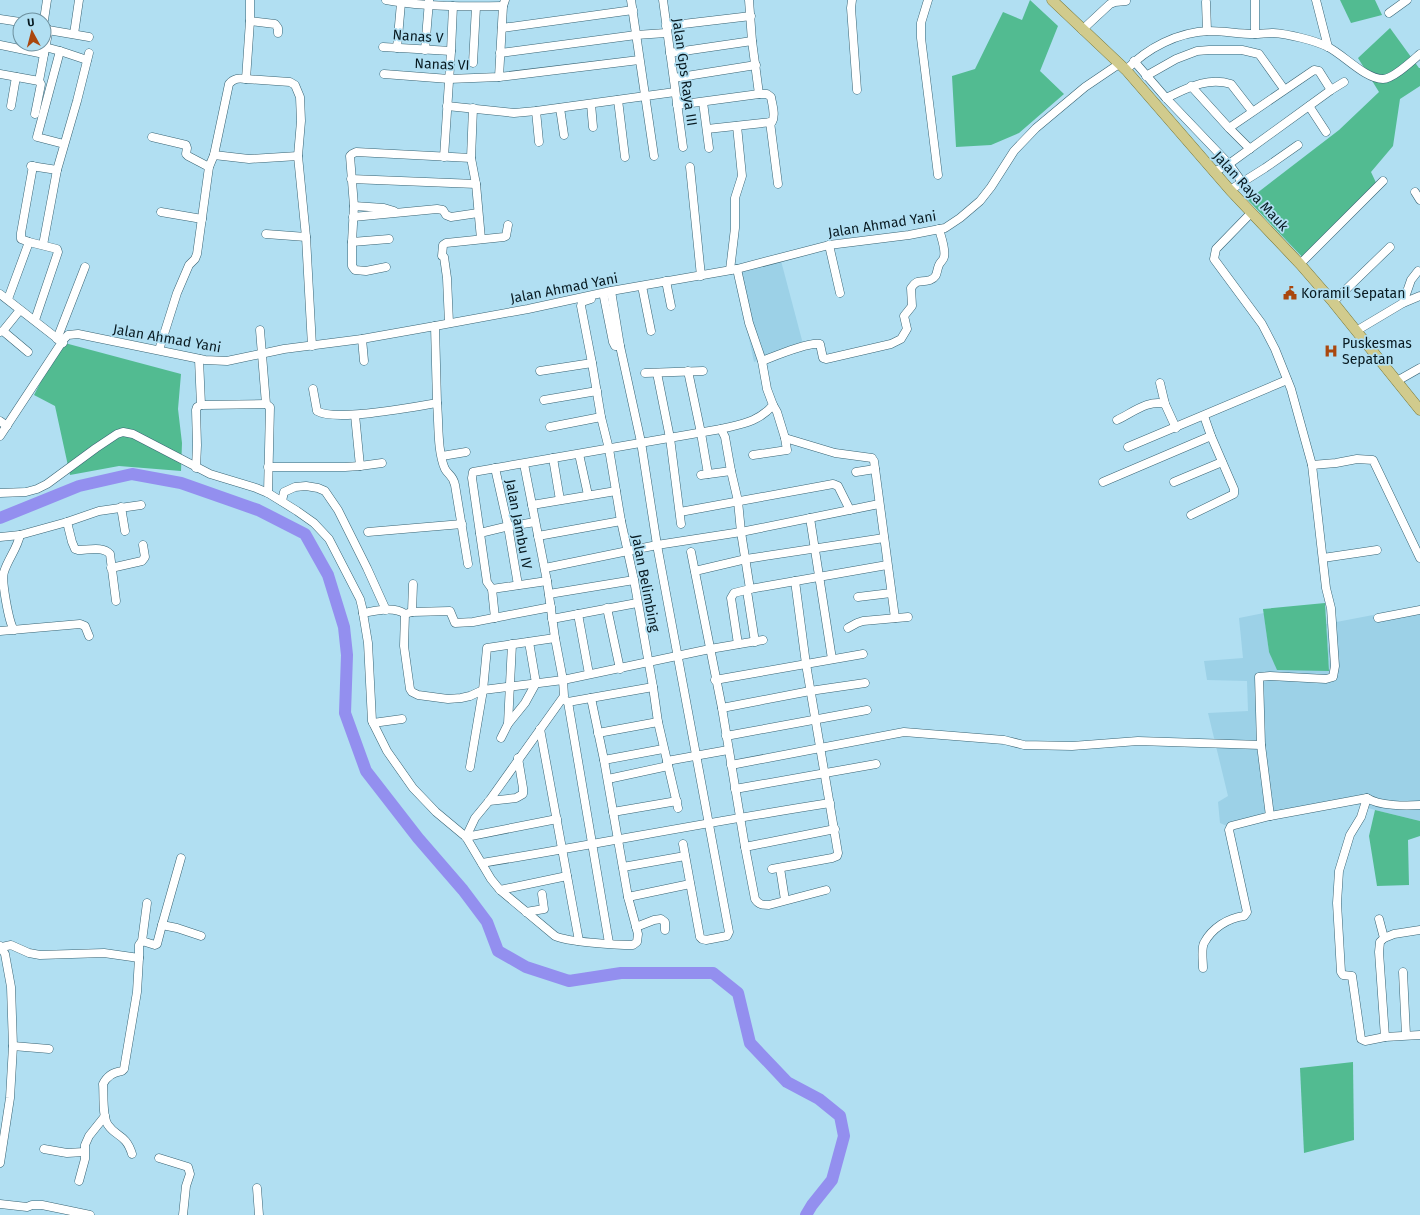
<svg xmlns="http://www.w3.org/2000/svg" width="1420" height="1215" viewBox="0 0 1420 1215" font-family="'Fira Sans',sans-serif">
<rect width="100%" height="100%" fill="#b1dff2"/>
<g fill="#9cd1e7">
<polygon points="780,257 803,344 754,362 734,268"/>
<polygon points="1420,606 1420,821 1375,810 1346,801 1234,829 1220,823 1218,802 1228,796 1208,713 1248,711 1247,681 1207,680 1204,661 1243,658 1239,618 1264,613 1269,652 1329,671 1326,624"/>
</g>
<g fill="#52bb91">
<polygon points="1030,0 1058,26 1040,71 1064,94 1019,133 991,145 956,147 952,76 975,69 1003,12 1022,20"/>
<polygon points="1340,0 1375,0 1382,15 1351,23"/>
<polygon points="1390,28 1419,68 1420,68 1420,86 1400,99 1393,146 1371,172 1379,189 1306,261 1248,200 1339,130 1379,92 1358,58"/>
<polygon points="61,342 181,374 178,409 182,443 181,471 119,466 70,475 55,406 34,395"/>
<polygon points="1325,603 1329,671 1277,670 1269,652 1263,609"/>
<polygon points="1375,810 1420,821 1420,836 1408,840 1409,885 1377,886 1369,836"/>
<polygon points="1353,1062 1354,1140 1304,1153 1300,1068"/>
</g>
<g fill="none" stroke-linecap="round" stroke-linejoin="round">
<polyline stroke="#938fef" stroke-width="12" points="0,518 79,486 132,474 181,483 258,510 305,534 328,575 344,627 347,655 345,713 366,771 418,838 463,890 487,922 498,951 526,967 569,981 621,973 713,973 738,993 750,1043 787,1082 819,1099 840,1116 844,1136 832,1180 812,1205 806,1215"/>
<g stroke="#396474" stroke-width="9">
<g id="minor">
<path d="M386,0C424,7 464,7 503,6"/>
<polyline points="631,0 654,156"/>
<polyline points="663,0 683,147"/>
<polyline points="749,0 752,41 759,94"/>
<polyline points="852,0 851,8 857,90"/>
<polyline points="928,0 921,23 921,38 938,175"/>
<polyline points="1316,0 1328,47"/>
<polyline points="1206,2 1207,31"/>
<polyline points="1389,13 1407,0"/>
<polyline points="0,19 20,22"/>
<polyline points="44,20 47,0"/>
<polyline points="250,21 275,24 278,28 278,33"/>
<polyline points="666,26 751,16"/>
<polyline points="502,28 633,10"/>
<polyline points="48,30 89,37"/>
<polyline points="1082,30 1110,4 1115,2 1126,1"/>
<polyline points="74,34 79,0"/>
<polyline points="1255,34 1255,0"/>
<polyline points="0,45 44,54"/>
<polyline points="45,47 60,51 87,60"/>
<polyline points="383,47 451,51"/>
<polyline points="397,48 401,3"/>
<polyline points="425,50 429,1"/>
<polyline points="60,51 37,137 64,144"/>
<polyline points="500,53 636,35 666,33"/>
<polyline points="670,53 752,41"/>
<polyline points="1134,61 1166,98 1229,164 1242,182"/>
<polyline points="473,63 476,7"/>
<path d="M1126,70C1147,48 1178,32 1209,31C1224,31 1239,34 1254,34C1260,34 1267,33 1273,33C1288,34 1314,40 1328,47C1344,55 1365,79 1383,79C1393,79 1412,61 1420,54"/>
<polyline points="0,74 39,81 48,33 47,28 44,26"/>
<polyline points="384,74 449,79 499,77 639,60"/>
<polyline points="1146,76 1176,59 1197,51 1209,50 1242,50 1259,54 1284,89"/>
<polyline points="499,77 503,6 505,0"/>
<polyline points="674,78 756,65"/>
<polyline points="246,79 290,82 295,85 300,97 301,121 298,156 306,237 312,346"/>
<polyline points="1191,86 1229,128 1250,149"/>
<path d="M1166,98C1188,88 1207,77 1231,84L1252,111"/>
<polyline points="618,100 625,157"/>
<polyline points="703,102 709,148"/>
<polyline points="591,104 593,127"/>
<path d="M677,105L759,94H767L771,97C772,104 776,115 772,122L707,129"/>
<polyline points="11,106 16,77"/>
<polyline points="447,106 514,113 536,111 675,92"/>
<polyline points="1309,106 1326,132"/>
<polyline points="473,108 471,158 476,184 481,239"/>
<polyline points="560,108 564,135"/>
<polyline points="536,111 539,142"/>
<polyline points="35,114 41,84 39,81"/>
<polyline points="770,122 778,184"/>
<polyline points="1229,128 1314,70 1319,71 1331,90"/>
<polyline points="152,137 186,145 187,148 186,154 188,156 209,167"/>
<polyline points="214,155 249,159 298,156"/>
<polyline points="444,157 451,51 453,6"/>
<polyline points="31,166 57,170"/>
<polyline points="33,166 21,233 21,239 29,242 57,249 58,252 35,320"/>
<polyline points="690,167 701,276"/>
<polyline points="1214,172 1229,164 1331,90 1344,82"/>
<polyline points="351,179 476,184"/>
<polyline points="1230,190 1265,168 1298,145"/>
<polyline points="1415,192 1420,200"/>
<polyline points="354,206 384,208 394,211"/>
<polyline points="161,212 202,219"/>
<polyline points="353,217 437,209 443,210 446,215 451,217 478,213"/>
<polyline points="266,234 306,237"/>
<polyline points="352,242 389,239"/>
<polyline points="43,245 57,170 77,101 89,53"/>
<polyline points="829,245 840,293"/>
<polyline points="1300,264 1383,181"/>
<polyline points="386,267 366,271 355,270 352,266 352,242 354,206 350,156 352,154 356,152 471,158"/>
<polyline points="730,270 735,228 735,198 742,176 737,126"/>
<polyline points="666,281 671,306"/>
<polyline points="642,286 651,331"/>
<polyline points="611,291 620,346 641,442 657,545 729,932 727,936 706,940 702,939 700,937 683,844"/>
<polyline points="0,294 63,343"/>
<polyline points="604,297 613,342 615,346 620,346"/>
<polyline points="8,299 29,242"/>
<polyline points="591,299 582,302 581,306 592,363 601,417 609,449 621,521 634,580 653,687 658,722 678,808"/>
<polyline points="1333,302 1390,247"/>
<polyline points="1403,303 1411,280 1418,271"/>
<polyline points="449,323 447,278 444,257 442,256 443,245 446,243 504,237 506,236 508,225"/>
<polyline points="260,330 266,404 270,407 268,493"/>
<polyline points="3,331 28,352"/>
<polyline points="1356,331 1403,303 1420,296"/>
<polyline points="0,332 3,331 20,310"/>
<polyline points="57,339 85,267"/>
<polyline points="362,339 364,361"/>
<path d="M159,350L177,293L189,265L195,259L197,254L209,167L214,155L229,84C234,78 239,78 246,79L250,21V0"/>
<path d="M762,361C775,356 808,342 820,344L823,358L826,359L891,344L901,339L907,329L904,316L912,306L911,288C918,278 920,283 930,280C938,277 936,272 939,265C940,262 943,261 944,257C946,249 941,237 939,229"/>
<polyline points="540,371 592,363"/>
<polyline points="688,371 701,433 708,474"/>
<polyline points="645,373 703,371"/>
<polyline points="657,373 670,438 681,524"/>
<polyline points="1397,381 1420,368"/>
<polyline points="1160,383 1165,404 1176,428"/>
<path d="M313,389L317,411C335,422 414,407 437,403L435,326"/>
<polyline points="544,400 597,391"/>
<path d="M437,403C439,423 437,451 445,469C449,476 453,475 455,485L468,564"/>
<polyline points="201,405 266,404"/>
<polyline points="773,405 777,412 785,438 835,453 872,458"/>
<polyline points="355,415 360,466 382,463"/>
<path d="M1117,420C1132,413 1149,399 1165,404"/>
<polyline points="0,421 7,426"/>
<polyline points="550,427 601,417"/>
<path d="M721,429C741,424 759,422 773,405L767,389L762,361L749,323L737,269"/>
<polyline points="0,436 64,339 68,335 78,334 205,360 227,361 284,349 362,339 435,326 528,309 611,291 737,269 829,245 909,235 945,228 960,218 980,201 991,187 1014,151 1036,128 1085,87 1119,64"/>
<polyline points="1128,447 1287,380"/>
<polyline points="579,454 588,495"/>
<polyline points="753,455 787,450 785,438"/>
<polyline points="442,456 466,452"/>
<polyline points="553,458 560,500"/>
<polyline points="874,461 895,618"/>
<polyline points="1312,465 1336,463 1357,459 1373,460 1420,558"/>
<polyline points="268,467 345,467 360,466"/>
<polyline points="196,468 197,445 196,410 197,407 201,405 199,359"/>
<polyline points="495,468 508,526 518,585"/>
<polyline points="856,472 875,469"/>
<polyline points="701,475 731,471"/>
<polyline points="1103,482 1211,436"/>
<polyline points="1174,482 1222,462"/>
<path d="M0,493L26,492L37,489L47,484L96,448L117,434L123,432L133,434L210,474L256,488L268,493L297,511L314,523L329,539L360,599L362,607L368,643L372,721L387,751L413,788L436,812L466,837L491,879L500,890L555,936C567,942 617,945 633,945L637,942L638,934L628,897L604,760L591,698"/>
<polyline points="282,501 284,492 295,487 306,486 318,488 325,491 338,510 367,568 386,610"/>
<polyline points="532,505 616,491"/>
<polyline points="121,507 125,531"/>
<polyline points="680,512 833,484 838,486 850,510"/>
<polyline points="1191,515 1234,494 1234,489 1211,436 1204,416"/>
<polyline points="810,518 832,659"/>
<path d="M67,522L72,542L75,549L78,550C89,550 103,546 110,554L116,601"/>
<polyline points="368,532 462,524"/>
<polyline points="480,533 505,527 535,522"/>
<polyline points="538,536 621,521"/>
<polyline points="0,537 20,535 67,522 99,511 141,505"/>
<path d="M691,552L722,708L745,847L755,899C759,905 763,905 769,905L826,890"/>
<polyline points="1323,558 1377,550"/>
<polyline points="111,568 142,561 145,557 143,545"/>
<polyline points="545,568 657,545 741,532 879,504"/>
<polyline points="695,571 746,559 884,538"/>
<polyline points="492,589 547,581"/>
<polyline points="747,591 755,642"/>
<polyline points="549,594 634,580"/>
<polyline points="858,597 891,593"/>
<polyline points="607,608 620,669"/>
<polyline points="412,612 413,584"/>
<path d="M363,613C375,611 394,606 405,614L404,646L410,689L412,692L418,695L448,699L461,698L470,696L483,690L563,680L710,649L763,640"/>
<polyline points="405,614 412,612 450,611 455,623 473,622 551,607"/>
<polyline points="578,614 589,674"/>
<polyline points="495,618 492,589 487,582 472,478 473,472 721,429 725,437 731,471 738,501 741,532 750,589"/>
<polyline points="1378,618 1420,610"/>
<polyline points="552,619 637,603"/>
<polyline points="848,628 857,623 863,621 908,617"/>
<path d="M14,630C9,623 1,580 4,572C8,559 17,549 20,535"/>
<polyline points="0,631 80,624 85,626 89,636"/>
<polyline points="738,644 731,598 734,593 750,589 887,565"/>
<polyline points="715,680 863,654"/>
<polyline points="563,699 568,702 609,943"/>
<polyline points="568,702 653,687"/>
<polyline points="722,708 810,691 865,683"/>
<polyline points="373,723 402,719"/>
<polyline points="508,724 525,703 536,683 529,642"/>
<polyline points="540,729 579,941"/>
<polyline points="598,733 658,722"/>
<polyline points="726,736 867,710"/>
<polyline points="501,738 508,724 512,644"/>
<polyline points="1261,745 1270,816"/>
<polyline points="604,760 663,749"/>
<polyline points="667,761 728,750"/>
<polyline points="731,765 904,732 1004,740 1024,745 1072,746 1138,741 1261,745 1259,677 1270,676 1326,679 1333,677 1335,666 1331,608 1326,588 1312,465 1291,389 1275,349 1262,324 1214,259 1216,249 1251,213"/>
<polyline points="470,767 483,690 487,648 555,638"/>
<polyline points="608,779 668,766"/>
<polyline points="735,789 876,764"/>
<polyline points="1367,798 1361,817 1350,835 1339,871 1337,903 1341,972 1343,975 1352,976 1361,1039 1365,1041 1385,1037 1420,1035"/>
<polyline points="489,801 516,798 523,794 523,788 518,758"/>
<polyline points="613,812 677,801"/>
<polyline points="466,837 475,818 489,801 564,696 563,680 555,638 547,581 524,464"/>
<polyline points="466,837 557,819"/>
<polyline points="745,847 835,829"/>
<path d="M482,863C598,844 713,821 830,803"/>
<polyline points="623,867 685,856"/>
<polyline points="780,868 785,900"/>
<polyline points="772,869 832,858 837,856 838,853 806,664 795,581"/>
<polyline points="500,890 567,876"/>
<polyline points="628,897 690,884"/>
<polyline points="526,912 544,909 542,894"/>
<polyline points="1379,919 1384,938 1380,942 1379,952 1385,1037"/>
<polyline points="162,925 181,858"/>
<polyline points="636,927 654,920 661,919 665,922 665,930"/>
<polyline points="1384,938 1394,934 1420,930"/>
<polyline points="142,941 155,945 157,944 162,925 177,928 201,936"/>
<polyline points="0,946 5,954 11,987 13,1046 10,1098 0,1163"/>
<path d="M2,947L11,945L29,953L40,955L104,953L139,958L137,992L124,1069L122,1071C114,1072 107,1076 103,1084C104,1094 102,1117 108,1125C116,1137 126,1134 132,1154"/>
<polyline points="139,958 139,945 142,941 147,903"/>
<path d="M1203,968C1203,961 1201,949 1204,943C1212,928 1228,918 1244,916L1247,912L1229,830L1231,826L1270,816L1367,798C1379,806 1406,806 1420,805"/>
<polyline points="1403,972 1406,1035"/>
<polyline points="13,1046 49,1049"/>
<polyline points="44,1149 67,1153 84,1152"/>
<polyline points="159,1158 188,1167 190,1174 186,1186 183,1215"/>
<polyline points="79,1181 85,1159 85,1145 89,1136 105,1116"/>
<polyline points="257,1188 259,1215"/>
<polyline points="0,1204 27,1207 32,1205 42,1205 90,1215"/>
</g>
</g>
<g stroke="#767636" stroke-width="11">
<polyline id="major" points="1052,0 1126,70 1230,190 1300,264 1333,302 1420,410"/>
</g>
<use href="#minor" stroke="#fff" stroke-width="8"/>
<use href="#major" stroke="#d1cb8d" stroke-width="10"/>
</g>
<defs>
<g id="civic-bare" transform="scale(1.08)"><path d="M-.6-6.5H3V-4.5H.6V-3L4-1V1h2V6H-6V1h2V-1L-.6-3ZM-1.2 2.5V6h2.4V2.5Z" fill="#aa470e" stroke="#b1dff2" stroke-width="2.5" paint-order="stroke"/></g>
<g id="hospital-bare" transform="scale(1.08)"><path d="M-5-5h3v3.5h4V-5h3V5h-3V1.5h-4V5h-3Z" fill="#aa470e" stroke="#b1dff2" stroke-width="2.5" paint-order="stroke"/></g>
</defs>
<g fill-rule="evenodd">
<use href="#civic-bare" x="1290" y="293"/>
<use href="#hospital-bare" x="1331" y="351"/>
</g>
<g text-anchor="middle" stroke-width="3.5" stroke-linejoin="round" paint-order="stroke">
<g font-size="14" fill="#081a21" stroke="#b1dff2">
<text transform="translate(418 36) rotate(4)" y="5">Nanas V</text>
<text transform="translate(442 64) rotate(2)" y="5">Nanas VI</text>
<text transform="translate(685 72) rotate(82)" y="5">Jalan Gps Raya III</text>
<text transform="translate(1251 191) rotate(47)" y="5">Jalan Raya Mauk</text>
<text transform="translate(882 224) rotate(-9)" y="5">Jalan Ahmad Yani</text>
<text transform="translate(564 288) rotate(-11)" y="5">Jalan Ahmad Yani</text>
<text transform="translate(167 338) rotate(10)" y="5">Jalan Ahmad Yani</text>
<text transform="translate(519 524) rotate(79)" y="5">Jalan Jambu IV</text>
<text transform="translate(646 583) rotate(79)" y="5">Jalan Belimbing</text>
</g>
<g font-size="14" fill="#081a21" stroke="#b1dff2" text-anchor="start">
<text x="1301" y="298">Koramil Sepatan</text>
<text x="1342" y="348">Puskesmas<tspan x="1342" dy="16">Sepatan</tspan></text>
</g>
</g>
<g transform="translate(32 32) rotate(353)"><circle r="19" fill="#b1dff2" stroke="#6d909e"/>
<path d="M0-3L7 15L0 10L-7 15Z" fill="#aa470e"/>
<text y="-6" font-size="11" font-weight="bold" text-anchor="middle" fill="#081a21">U</text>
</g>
</svg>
